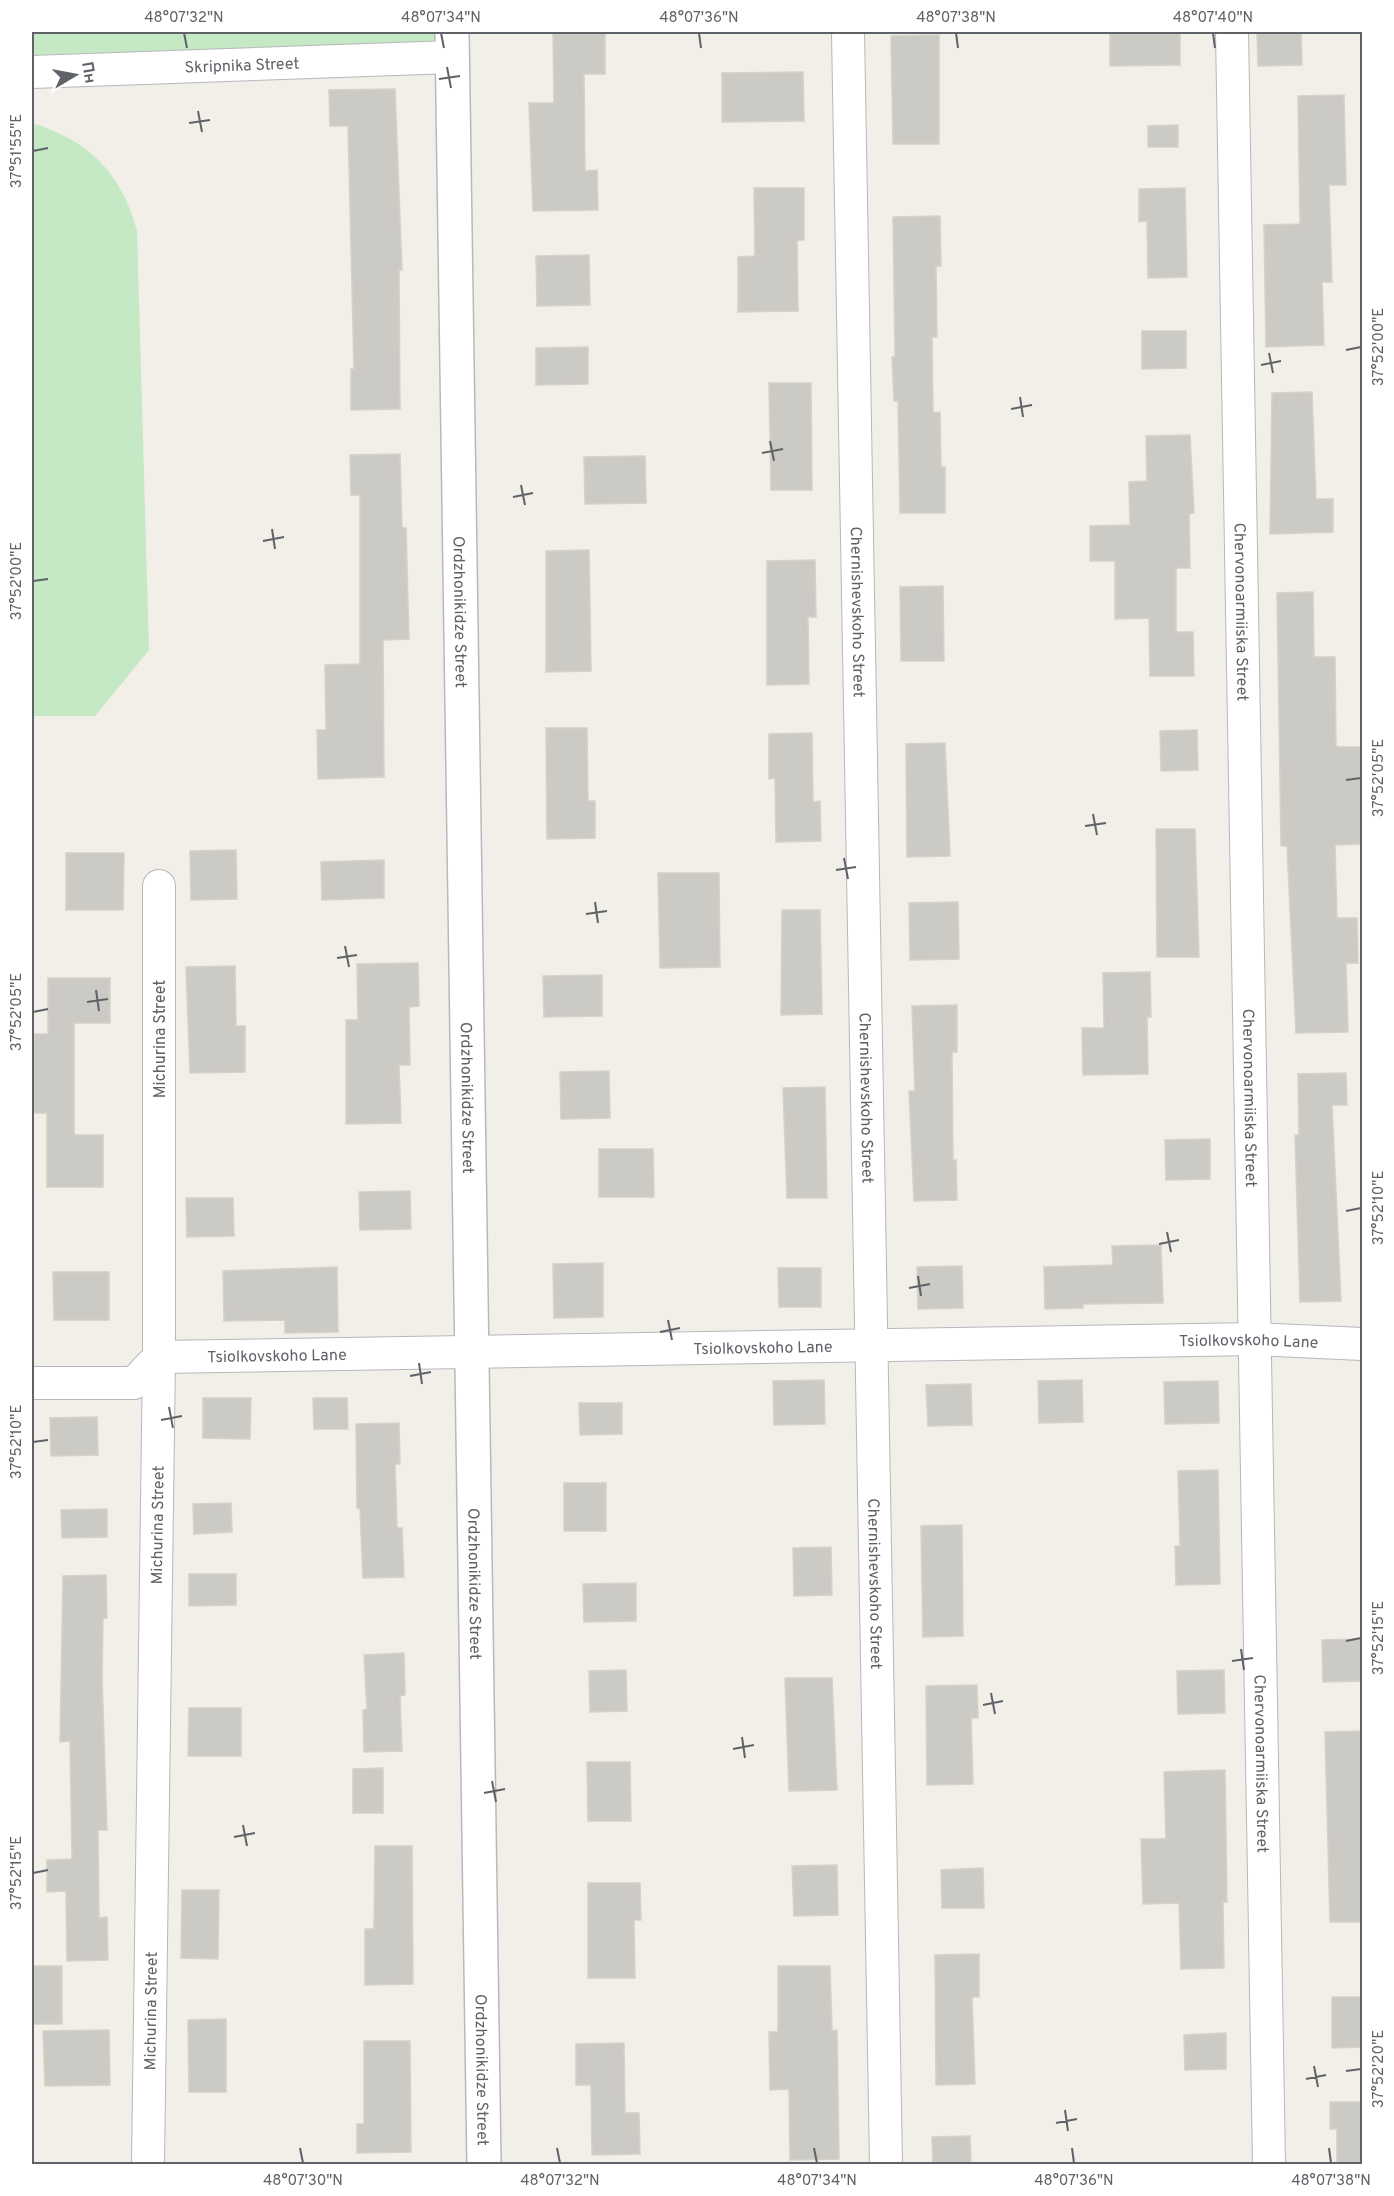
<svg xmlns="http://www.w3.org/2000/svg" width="1394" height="2196" viewBox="0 0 1394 2196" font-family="Overpass,sans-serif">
<rect width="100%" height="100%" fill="#f1efe8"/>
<g fill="#c5e8c5">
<polygon points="32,32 438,32 438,43 32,55"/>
<path d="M32,123C90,141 121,173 137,231L149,650L95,716H32Z"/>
</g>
<g fill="#cccac5" stroke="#d6d1c6" stroke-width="1.5">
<polygon points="553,32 605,32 605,74 584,74 585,171 597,170 598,210 533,211 529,103 554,103"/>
<polygon points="1110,32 1180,32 1180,65 1110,66"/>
<polygon points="1257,32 1301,32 1302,65 1258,66"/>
<polygon points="939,35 939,144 893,144 891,36"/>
<polygon points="803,72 804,121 722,122 722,73"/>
<polygon points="395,89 402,270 399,270 400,409 351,410 351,369 354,369 348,126 330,126 329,90"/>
<polygon points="1344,95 1346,185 1329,185 1332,282 1322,282 1324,345 1266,347 1264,225 1300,224 1298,96"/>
<polygon points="1178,125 1178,147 1148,147 1148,126"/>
<polygon points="754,188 804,188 804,240 797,240 798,311 738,312 738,257 755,256"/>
<polygon points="1185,188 1187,277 1148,278 1147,221 1139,222 1139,189"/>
<polygon points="940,216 941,266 936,266 937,337 932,337 933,413 940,412 941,467 945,467 945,513 900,513 898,401 894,401 892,357 895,357 893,217"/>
<polygon points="589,255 590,305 537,306 536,256"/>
<polygon points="1142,331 1186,331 1186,368 1142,369"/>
<polygon points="588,347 588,384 536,385 536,348"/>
<polygon points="769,383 811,383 812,490 771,490"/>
<polygon points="1312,392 1316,499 1333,499 1333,532 1270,534 1272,393"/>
<polygon points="1190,435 1194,513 1189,514 1190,568 1176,568 1176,632 1193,632 1194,676 1150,676 1149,618 1115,619 1115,561 1090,561 1090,526 1130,525 1129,482 1147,481 1146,436"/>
<polygon points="400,454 402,528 406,528 409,639 383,640 384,777 318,779 317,730 326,730 325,665 360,664 360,495 351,495 350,455"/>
<polygon points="645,456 646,503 585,504 584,457"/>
<polygon points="589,550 591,671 546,672 546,551"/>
<polygon points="815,560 816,617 808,617 809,684 767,685 767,561"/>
<polygon points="943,586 944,661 901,661 900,587"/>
<polygon points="1313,592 1314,657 1335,657 1336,747 1362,747 1362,844 1335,845 1337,918 1357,918 1358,963 1346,963 1348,1032 1296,1033 1287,846 1281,846 1277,593"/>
<polygon points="546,728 587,728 588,801 595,801 595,838 547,839"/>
<polygon points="1197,730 1198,770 1161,771 1160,731"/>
<polygon points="812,733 813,802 820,801 821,841 776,842 775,778 769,779 769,734"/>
<polygon points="945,743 950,856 907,857 906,744"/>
<polygon points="1156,829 1195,829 1199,957 1157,957"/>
<polygon points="236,850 237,899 191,900 190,851"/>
<polygon points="66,853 124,853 123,910 66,910"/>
<polygon points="384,860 384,898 322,900 321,862"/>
<polygon points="658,873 719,873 720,967 660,968"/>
<polygon points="958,902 959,959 910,960 909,903"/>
<polygon points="782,910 820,910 822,1014 781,1015"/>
<polygon points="418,963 419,1006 409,1007 410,1065 399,1065 401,1123 346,1124 346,1020 358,1020 357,964"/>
<polygon points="235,966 236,1026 245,1026 245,1072 190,1073 186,967"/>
<polygon points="1150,972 1151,1017 1147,1017 1148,1074 1083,1075 1082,1028 1104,1028 1103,973"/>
<polygon points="602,975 602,1016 544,1017 543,976"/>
<polygon points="48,978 110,978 110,1023 74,1023 74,1135 103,1135 103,1187 47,1187 47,1113 34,1113 34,1034 48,1034"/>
<polygon points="957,1005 957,1052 952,1052 953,1160 956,1160 957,1200 914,1201 909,1091 915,1091 912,1006"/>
<polygon points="609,1071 610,1118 561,1119 560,1072"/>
<polygon points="1346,1073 1347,1105 1332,1105 1341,1301 1300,1302 1295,1135 1299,1135 1298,1074"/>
<polygon points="825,1087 827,1198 787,1198 783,1088"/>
<polygon points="1210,1139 1210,1179 1166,1180 1165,1140"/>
<polygon points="599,1149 653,1149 654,1197 599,1197"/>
<polygon points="410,1191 411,1229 360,1230 359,1192"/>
<polygon points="186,1198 233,1198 234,1236 187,1237"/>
<polygon points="1161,1245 1163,1303 1083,1304 1083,1308 1045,1309 1044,1267 1113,1265 1112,1246"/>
<polygon points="603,1263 603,1317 554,1318 553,1264"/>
<polygon points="962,1266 963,1308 918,1309 917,1267"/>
<polygon points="337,1267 338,1332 285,1333 285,1320 224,1321 223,1271"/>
<polygon points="778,1268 821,1268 821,1307 779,1307"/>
<polygon points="53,1272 109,1272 109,1320 54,1320"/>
<polygon points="824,1380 825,1424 774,1425 773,1381"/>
<polygon points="1082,1380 1083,1422 1039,1423 1038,1381"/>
<polygon points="1218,1381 1219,1423 1165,1424 1164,1382"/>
<polygon points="971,1384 972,1425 928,1426 926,1385"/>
<polygon points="203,1398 251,1398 250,1439 203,1438"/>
<polygon points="313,1398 347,1398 348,1429 314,1429"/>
<polygon points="579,1403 622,1403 622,1434 580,1435"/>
<polygon points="97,1417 98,1455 51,1456 50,1418"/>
<polygon points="399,1423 400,1464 395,1464 397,1528 402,1528 404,1577 363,1578 360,1508 357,1508 356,1424"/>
<polygon points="1218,1470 1220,1584 1176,1585 1175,1546 1180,1546 1178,1471"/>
<rect x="564" y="1483" width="42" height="48"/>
<polygon points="231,1503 232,1532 194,1534 193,1504"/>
<polygon points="107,1509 107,1537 62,1538 61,1510"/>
<polygon points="962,1525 963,1636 923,1637 921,1526"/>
<polygon points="831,1547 832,1595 794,1596 793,1548"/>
<polygon points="189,1574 236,1574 236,1605 189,1606"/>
<polygon points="106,1575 107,1618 103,1618 102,1677 107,1830 98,1830 99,1918 107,1917 108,1960 67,1961 66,1891 47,1892 47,1860 72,1859 70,1741 60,1742 63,1576"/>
<polygon points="636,1583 636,1621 584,1622 583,1584"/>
<polygon points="1362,1639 1362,1681 1323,1682 1322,1640"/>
<polygon points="404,1653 405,1695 400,1696 402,1751 364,1752 363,1710 367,1709 364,1655"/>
<polygon points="626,1670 627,1711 590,1712 589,1671"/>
<polygon points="1224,1670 1225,1713 1178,1714 1177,1671"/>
<polygon points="785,1678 832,1678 837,1790 789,1791"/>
<polygon points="977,1685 978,1718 971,1718 973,1784 927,1785 926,1686"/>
<polygon points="189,1708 241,1708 241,1756 188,1756"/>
<polygon points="1362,1731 1362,1922 1330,1922 1325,1732"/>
<polygon points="587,1762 630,1762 631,1821 588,1821"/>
<polygon points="383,1768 383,1813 353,1813 353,1769"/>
<polygon points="1225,1770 1227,1902 1223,1902 1224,1968 1181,1969 1179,1903 1143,1904 1141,1839 1166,1839 1164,1772"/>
<polygon points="375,1846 412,1846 413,1984 365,1985 365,1929 374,1929"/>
<polygon points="837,1865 838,1915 794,1916 792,1866"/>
<polygon points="983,1868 984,1908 942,1908 941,1870"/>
<polygon points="588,1883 640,1883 641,1920 634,1920 635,1978 588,1978"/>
<polygon points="182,1890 219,1890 218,1959 181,1958"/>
<polygon points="979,1954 979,1997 972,1997 975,2084 936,2085 935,1955"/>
<rect x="32" y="1966" width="30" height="58"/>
<polygon points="778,1966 830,1966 832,2031 837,2030 839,2159 790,2160 789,2089 770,2090 769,2032 778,2032"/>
<polygon points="1332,1997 1362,1997 1362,2047 1332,2048"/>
<polygon points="226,2019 226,2092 189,2092 188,2020"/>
<polygon points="109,2030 110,2085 45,2086 43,2031"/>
<polygon points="1226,2033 1226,2069 1185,2070 1184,2035"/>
<polygon points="364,2041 410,2041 411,2152 357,2153 357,2124 364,2124"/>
<polygon points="624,2043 625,2113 639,2113 640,2154 592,2155 591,2085 576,2085 576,2044"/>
<polygon points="1330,2102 1362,2102 1362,2164 1337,2164 1337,2129 1330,2129"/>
<polygon points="970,2136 971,2164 933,2164 932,2137"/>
</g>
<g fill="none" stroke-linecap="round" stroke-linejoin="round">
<g stroke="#b5b8bc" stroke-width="34">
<g id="street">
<path id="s1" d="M848,32L886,2164"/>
<path id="s2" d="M1232,32L1269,2164"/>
<path id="s3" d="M32,72L452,57"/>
<path id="s4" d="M32,1383H134L159,1357L1255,1339L1362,1344"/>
<path id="s5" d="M148,2164L159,1357V886"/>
</g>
</g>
<g stroke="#b6babf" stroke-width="36">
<g id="secondary">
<path id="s6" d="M452,32L484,2164"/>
</g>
</g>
<use href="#street" stroke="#fff" stroke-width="32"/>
<use href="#secondary" stroke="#fff" stroke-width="33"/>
</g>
<path fill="none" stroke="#5f6368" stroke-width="2" d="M184,33L187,48M441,33L444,48M699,33L701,48M956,33L958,48M1213,33L1215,48M447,67L451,88M439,79L460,76M198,111L202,132M189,123L210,120M33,151L48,148M1346,350L1361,347M1269,353L1273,373M1261,365L1281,361M1020,397L1023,417M1011,409L1032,405M770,441L774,461M762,453L783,449M521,485L525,505M513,497L533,493M272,529L275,549M263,541L284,537M33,581L48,579M1346,780L1361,778M1093,814L1097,835M1085,826L1106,823M844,858L848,879M836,870L856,867M595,902L598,923M586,914L607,911M345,946L349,967M337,958L357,955M96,990L99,1011M87,1002L108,999M33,1012L48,1009M1346,1211L1361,1208M1167,1232L1171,1252M1159,1244L1179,1240M918,1276L921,1296M909,1288L930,1284M668,1320L672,1340M660,1332L680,1328M419,1363L422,1384M410,1376L431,1372M169,1407L173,1428M161,1420L182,1416M33,1442L48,1440M1346,1641L1361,1638M1241,1649L1244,1670M1232,1661L1253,1658M991,1693L995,1714M983,1705L1003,1701M742,1737L745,1758M733,1749L754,1745M492,1781L496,1802M484,1793L505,1789M243,1825L247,1846M234,1837L255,1833M33,1873L48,1870M1314,2066L1318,2087M1346,2071L1361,2069M1306,2079L1326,2075M1065,2110L1068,2131M1056,2123L1077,2119M300,2148L303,2163M557,2148L560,2163M814,2148L817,2163M1072,2148L1074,2163M1329,2148L1331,2163"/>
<g text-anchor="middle" stroke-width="4.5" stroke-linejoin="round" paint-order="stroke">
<g font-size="16" fill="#5f6368" stroke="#fff">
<text dy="6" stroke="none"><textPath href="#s3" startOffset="210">Skripnika Street</textPath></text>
<text dy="6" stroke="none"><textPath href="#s6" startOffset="580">Ordzhonikidze Street</textPath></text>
<text dy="6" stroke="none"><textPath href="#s1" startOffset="580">Chernishevskoho Street</textPath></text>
<text dy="6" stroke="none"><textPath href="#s2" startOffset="580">Chervonoarmiiska Street</textPath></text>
<text transform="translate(159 1039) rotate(-90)" y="6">Michurina Street</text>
<text dy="6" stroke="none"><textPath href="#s6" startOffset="1066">Ordzhonikidze Street</textPath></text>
<text dy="6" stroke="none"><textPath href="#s1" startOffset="1066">Chernishevskoho Street</textPath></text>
<text dy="6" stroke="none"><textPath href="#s2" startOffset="1066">Chervonoarmiiska Street</textPath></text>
<text dy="6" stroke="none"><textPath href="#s4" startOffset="1228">Tsiolkovskoho Lane</textPath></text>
<text dy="6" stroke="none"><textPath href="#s4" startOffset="742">Tsiolkovskoho Lane</textPath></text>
<text dy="6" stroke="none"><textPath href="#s4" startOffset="256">Tsiolkovskoho Lane</textPath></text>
<text dy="6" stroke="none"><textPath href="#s5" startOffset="639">Michurina Street</textPath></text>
<text dy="6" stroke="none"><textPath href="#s6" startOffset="1552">Ordzhonikidze Street</textPath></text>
<text dy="6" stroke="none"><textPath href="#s1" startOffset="1552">Chernishevskoho Street</textPath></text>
<text dy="6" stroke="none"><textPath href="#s2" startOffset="1732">Chervonoarmiiska Street</textPath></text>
<text dy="6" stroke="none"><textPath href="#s5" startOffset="153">Michurina Street</textPath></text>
<text dy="6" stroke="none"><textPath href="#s6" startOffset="2038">Ordzhonikidze Street</textPath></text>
</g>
</g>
<rect width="1394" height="2196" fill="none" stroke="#ffffff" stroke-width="66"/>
<g transform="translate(75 75) rotate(80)" stroke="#ffffff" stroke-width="4.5" paint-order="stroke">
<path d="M0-4.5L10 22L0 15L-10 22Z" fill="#5f6368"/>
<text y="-9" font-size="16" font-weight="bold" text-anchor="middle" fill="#5f6368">Пн</text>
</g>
<rect x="33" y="33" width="1328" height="2130" fill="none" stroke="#5f6368" stroke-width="2"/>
<g font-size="15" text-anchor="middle" fill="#5f6368">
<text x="184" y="22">48°07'32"N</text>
<text x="441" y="22">48°07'34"N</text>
<text x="699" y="22">48°07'36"N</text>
<text x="956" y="22">48°07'38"N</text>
<text x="1213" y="22">48°07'40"N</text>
<text transform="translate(16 151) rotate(-90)" y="5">37°51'55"E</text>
<text transform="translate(1378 347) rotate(-90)" y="5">37°52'00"E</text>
<text transform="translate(16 581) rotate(-90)" y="5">37°52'00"E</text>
<text transform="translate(1378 778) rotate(-90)" y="5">37°52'05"E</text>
<text transform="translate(16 1012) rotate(-90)" y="5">37°52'05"E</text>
<text transform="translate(1378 1208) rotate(-90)" y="5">37°52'10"E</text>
<text transform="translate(16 1442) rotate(-90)" y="5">37°52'10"E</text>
<text transform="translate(1378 1638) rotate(-90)" y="5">37°52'15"E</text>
<text transform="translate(16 1873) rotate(-90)" y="5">37°52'15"E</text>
<text transform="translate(1378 2069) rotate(-90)" y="5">37°52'20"E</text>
<text x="303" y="2185">48°07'30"N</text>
<text x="560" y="2185">48°07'32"N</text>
<text x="817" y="2185">48°07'34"N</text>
<text x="1074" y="2185">48°07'36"N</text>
<text x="1331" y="2185">48°07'38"N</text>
</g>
</svg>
